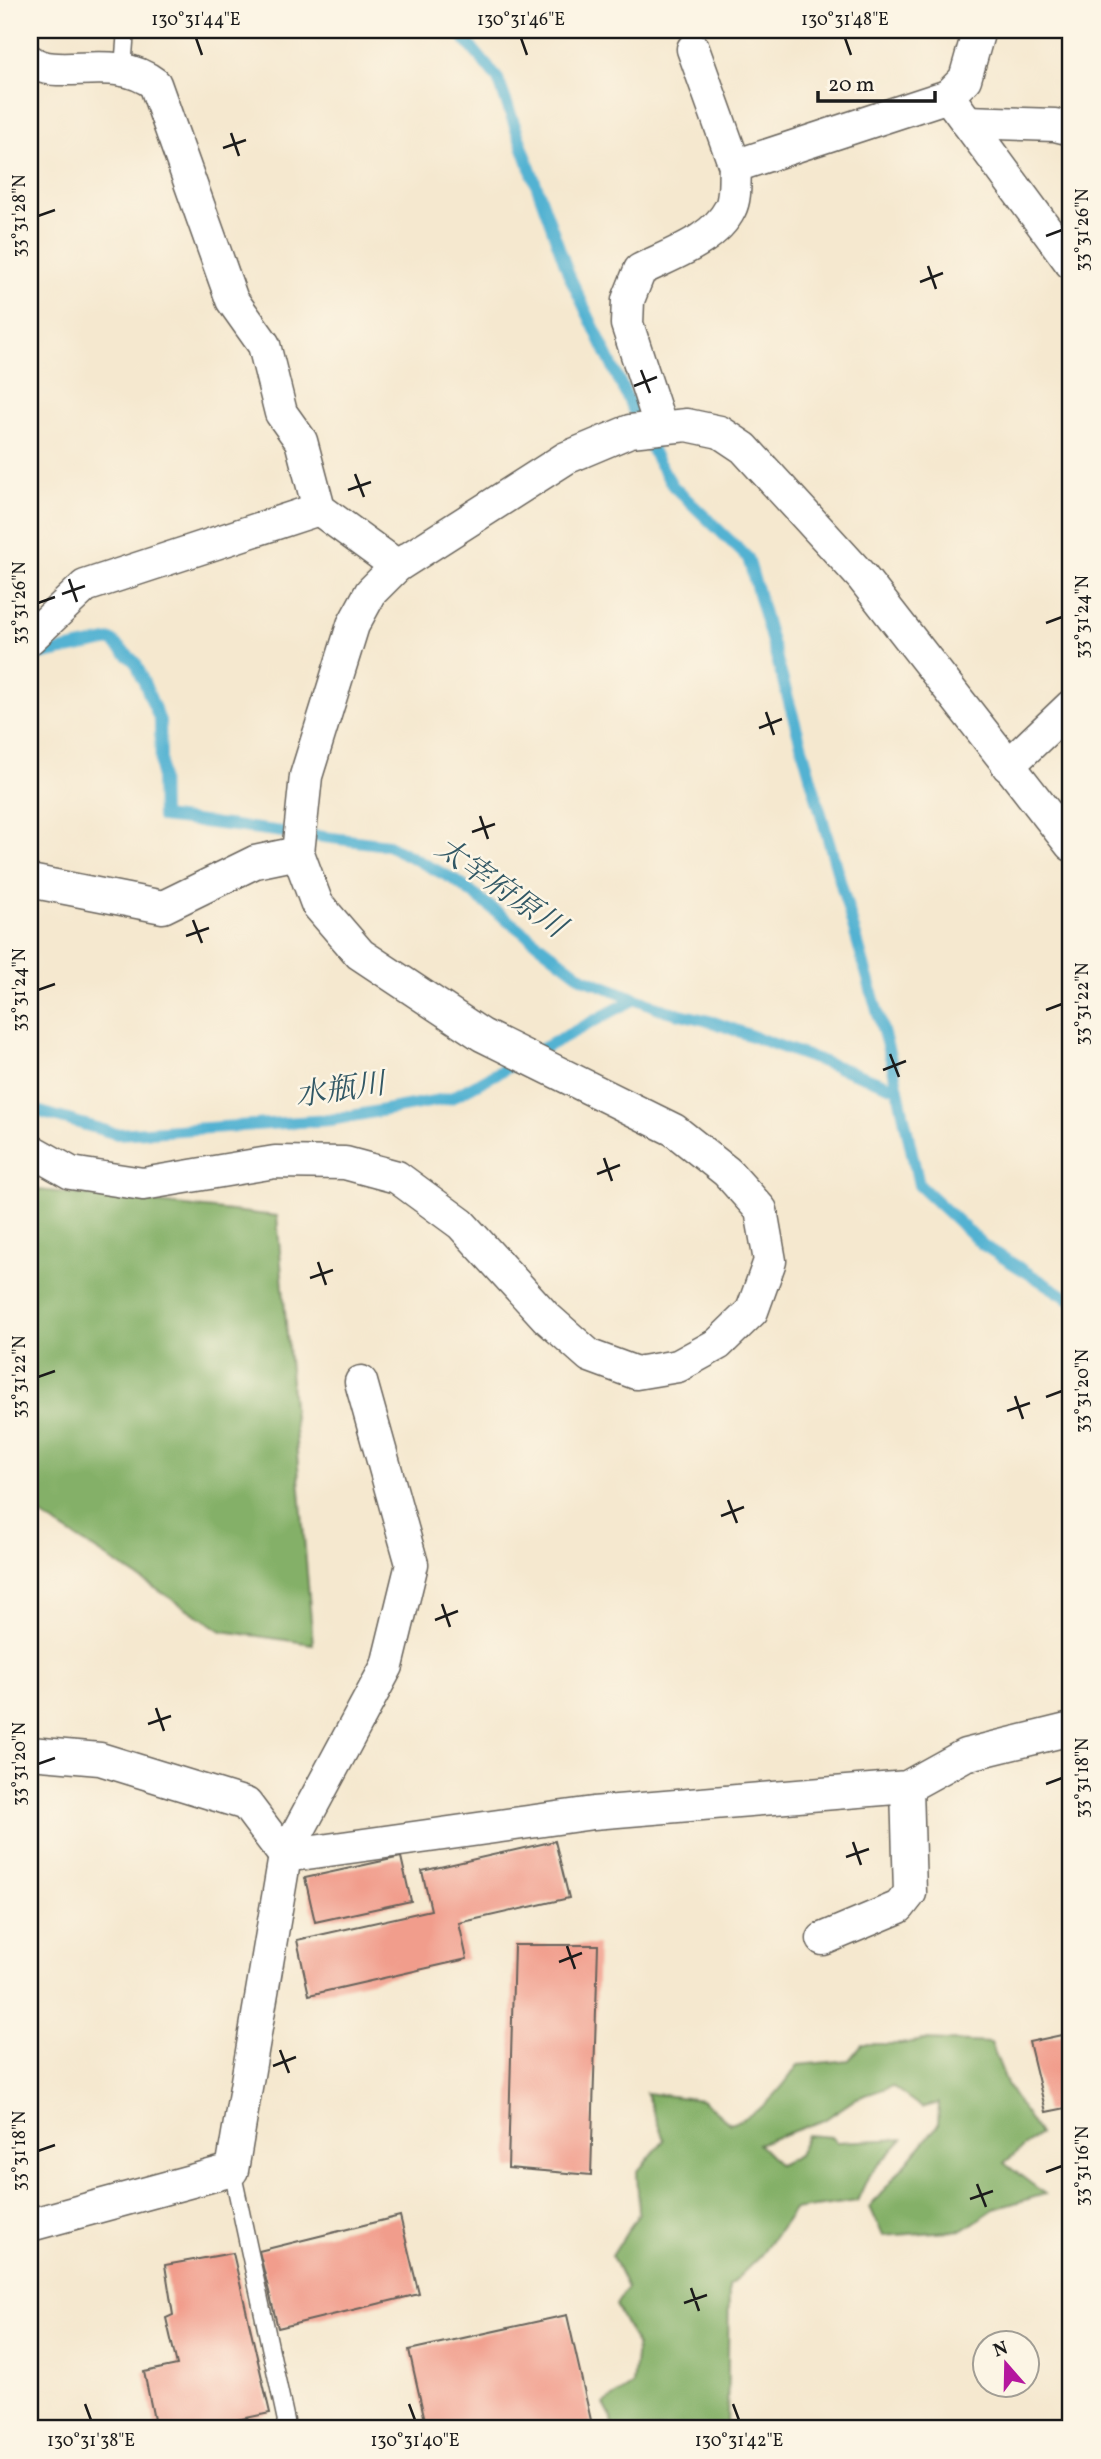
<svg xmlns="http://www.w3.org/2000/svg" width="1101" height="2459" viewBox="0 0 1101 2459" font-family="Vollkorn,'Noto Serif JP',serif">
<rect width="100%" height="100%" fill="#fcf5e5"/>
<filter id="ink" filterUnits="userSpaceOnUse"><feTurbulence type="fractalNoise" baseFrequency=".0143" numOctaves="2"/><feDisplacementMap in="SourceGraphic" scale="14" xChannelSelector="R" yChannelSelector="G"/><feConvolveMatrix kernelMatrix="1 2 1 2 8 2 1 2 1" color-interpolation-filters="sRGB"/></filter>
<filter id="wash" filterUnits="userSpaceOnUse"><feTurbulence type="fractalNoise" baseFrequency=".00686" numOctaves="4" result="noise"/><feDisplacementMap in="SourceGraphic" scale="28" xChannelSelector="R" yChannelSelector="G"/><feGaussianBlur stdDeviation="1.57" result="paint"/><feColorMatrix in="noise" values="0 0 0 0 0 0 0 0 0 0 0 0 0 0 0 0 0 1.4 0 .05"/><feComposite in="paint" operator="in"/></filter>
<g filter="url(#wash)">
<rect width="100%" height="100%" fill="#f5e8cf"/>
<g fill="#84b068" stroke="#506642" stroke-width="2">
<polygon points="30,1189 277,1216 313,1644 222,1631 30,1508"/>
<path d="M924,2040L991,2043L1008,2086L1039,2134L1004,2163L1045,2194L994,2209L963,2230L883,2236L870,2207L938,2125L939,2103L922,2108L892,2086L857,2098L824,2120L758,2144L779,2165L798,2155L807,2135L832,2137L836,2142L903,2139L869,2175L857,2201L794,2210L760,2256L729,2286L727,2429H613L612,2419L604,2404L633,2385L637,2346L616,2305L627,2288L612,2256L639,2213L637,2172L664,2140L646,2093L702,2100L730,2124C762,2113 779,2093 798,2065L849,2060L862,2044H901Z"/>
</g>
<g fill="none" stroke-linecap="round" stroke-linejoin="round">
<g stroke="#53b2d2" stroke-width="12">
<polyline points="457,30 498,79 569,275 656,458 673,486 748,558 892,1063 919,1185 983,1245 1071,1300"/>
<polyline points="30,657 111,640 136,663 160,721 162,817 388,845 455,880 583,978 664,1010 713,1022 898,1089"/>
<polyline points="30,1109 117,1134 330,1120 451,1098 635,999"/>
</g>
</g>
<g id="blocks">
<g fill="#f19d8c">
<polygon points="555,1841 569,1898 459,1923 467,1959 309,1995 297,1940 431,1910 422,1871"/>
<polygon points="401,1857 411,1901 315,1922 305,1878"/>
<polygon points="514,1945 598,1945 591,2175 508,2168"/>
<polygon points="1071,2033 1071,2107 1046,2112 1029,2042"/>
<polygon points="400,2216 419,2294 278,2328 259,2251"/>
<polygon points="233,2253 270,2413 194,2429 156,2429 144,2372 177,2365 166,2318 173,2315 165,2265"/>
<polygon points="567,2315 593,2429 427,2429 409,2350"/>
</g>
</g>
</g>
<g filter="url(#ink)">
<use href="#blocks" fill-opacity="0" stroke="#68635b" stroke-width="2"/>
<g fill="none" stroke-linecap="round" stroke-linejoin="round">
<g stroke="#68635b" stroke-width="19">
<g id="service">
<polyline points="123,68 126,30"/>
<polyline points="232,2170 286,2421 284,2429"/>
</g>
</g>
<g stroke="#68635b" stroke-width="35">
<g id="minor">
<path d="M30,61C58,82 115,52 155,84L232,300L264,345L281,413L301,441L319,509L397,566"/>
<polyline points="948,96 965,79 979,30"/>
<polyline points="967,122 1055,125 1071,129"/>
<polyline points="735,166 948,96 1071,263"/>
<path d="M660,425L627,324L628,300L640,270C669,255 714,241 730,209C736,198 734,179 735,166L693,49"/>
<polyline points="30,638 85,586 319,509"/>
<polyline points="1008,766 1071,706"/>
<polyline points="30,881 163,907 255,862 298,853"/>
<polyline points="30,1150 71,1173 143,1184 275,1162 345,1163 397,1177 461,1224 546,1317 590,1356 636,1373 678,1366 718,1344 752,1311 770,1261 761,1210 727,1172 674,1130 482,1035 360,954 317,904 298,853 306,776 353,625 371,592 397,566 566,458 630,431 687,425 720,432 744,448 862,577 1071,845"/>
<polyline points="30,1753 100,1759 246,1804 285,1856 593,1813 907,1787 965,1755 1071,1729"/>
<polyline points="823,1939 899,1907 910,1893 907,1787"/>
<polyline points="30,2225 232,2170 285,1856 387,1666 412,1564 361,1382"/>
</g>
</g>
<use href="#service" stroke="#fff" stroke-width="16"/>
<use href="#minor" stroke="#fff" stroke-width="32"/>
</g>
</g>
<path fill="none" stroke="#1c1c1c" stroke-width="2.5" d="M196,38L202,55M521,38L527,55M845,38L851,55M231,133L239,156M223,148L246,140M38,216L55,210M1046,236L1062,230M928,266L936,289M920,282L943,273M641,370L650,393M634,386L657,377M355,474L364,497M348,490L371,482M69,579L77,602M62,594L85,586M38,603L55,597M1046,623L1062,617M766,712L774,735M759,728L782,719M480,816L488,839M472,832L495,824M193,920L202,943M186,936L209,928M38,990L55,984M1046,1010L1062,1004M890,1054L899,1077M883,1070L906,1061M604,1158L612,1181M597,1174L620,1165M318,1262L326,1285M310,1278L333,1270M38,1377L55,1371M1015,1396L1023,1419M1046,1397L1062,1391M1007,1411L1030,1403M728,1500L737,1523M721,1516L744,1507M442,1604L450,1627M435,1620L458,1611M156,1708L164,1731M148,1724L171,1716M38,1764L55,1758M1046,1784L1062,1778M853,1842L861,1865M846,1857L869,1849M567,1946L575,1969M559,1962L582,1953M280,2050L289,2073M273,2066L296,2057M38,2151L55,2145M1046,2172L1062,2166M977,2184L986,2207M970,2199L993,2191M691,2288L699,2311M684,2303L707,2295M85,2404L91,2420M409,2404L415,2420M733,2404L739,2420"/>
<g text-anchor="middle" stroke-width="5" stroke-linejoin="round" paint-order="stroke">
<g font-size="30" font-style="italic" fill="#325865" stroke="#fcf5e5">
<text transform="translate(501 887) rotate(35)" y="10">太宰府原川</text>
<text transform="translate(340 1089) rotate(-8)" y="10">水瓶川</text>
</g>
</g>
<rect width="1101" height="2459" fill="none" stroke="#fcf5e5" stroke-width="77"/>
<g transform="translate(1006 2364) rotate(340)"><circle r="33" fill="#fcf5e5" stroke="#a29e95" stroke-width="2"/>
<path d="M0-5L12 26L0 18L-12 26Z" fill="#b5179e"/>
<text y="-10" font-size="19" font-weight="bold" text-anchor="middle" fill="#1c1c1c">N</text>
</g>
<path d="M818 91v10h117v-10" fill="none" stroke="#1c1c1c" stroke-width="3.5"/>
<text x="828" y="91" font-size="21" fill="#1c1c1c" stroke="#fcf5e5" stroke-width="5" paint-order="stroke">20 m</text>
<rect x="38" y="38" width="1024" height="2382" fill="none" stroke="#1c1c1c" stroke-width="2.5"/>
<g font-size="18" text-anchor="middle" fill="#1c1c1c">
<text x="196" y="25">130°31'44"E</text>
<text x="521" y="25">130°31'46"E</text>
<text x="845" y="25">130°31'48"E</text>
<text transform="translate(19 216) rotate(-90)" y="6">33°31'28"N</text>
<text transform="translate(1082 230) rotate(-90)" y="6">33°31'26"N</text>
<text transform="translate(19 603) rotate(-90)" y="6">33°31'26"N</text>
<text transform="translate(1082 617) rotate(-90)" y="6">33°31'24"N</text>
<text transform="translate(19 990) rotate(-90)" y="6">33°31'24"N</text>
<text transform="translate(1082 1004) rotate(-90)" y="6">33°31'22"N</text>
<text transform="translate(19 1377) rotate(-90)" y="6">33°31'22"N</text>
<text transform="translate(1082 1391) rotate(-90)" y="6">33°31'20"N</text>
<text transform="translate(19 1764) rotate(-90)" y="6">33°31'20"N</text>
<text transform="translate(1082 1778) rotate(-90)" y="6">33°31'18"N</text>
<text transform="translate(19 2151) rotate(-90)" y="6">33°31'18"N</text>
<text transform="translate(1082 2166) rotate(-90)" y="6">33°31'16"N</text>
<text x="91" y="2446">130°31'38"E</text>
<text x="415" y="2446">130°31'40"E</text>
<text x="739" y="2446">130°31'42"E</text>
</g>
</svg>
